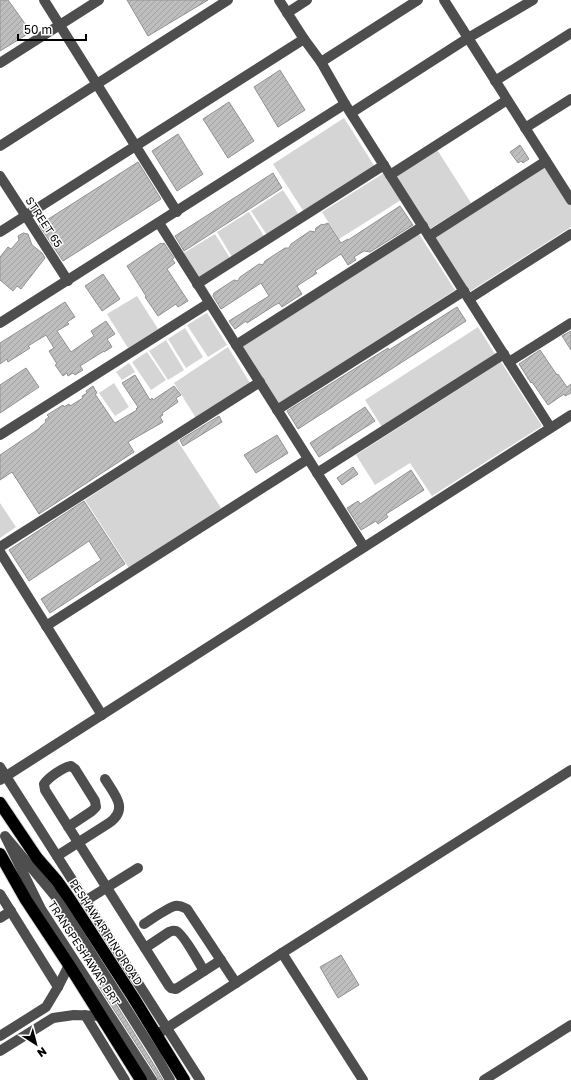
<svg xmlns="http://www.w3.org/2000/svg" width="571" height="1080" viewBox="0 0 571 1080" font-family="'Golos Text',sans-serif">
<defs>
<pattern id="building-hatch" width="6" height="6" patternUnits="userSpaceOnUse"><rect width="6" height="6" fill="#bebebe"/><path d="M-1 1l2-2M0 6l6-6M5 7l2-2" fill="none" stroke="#a2a2a2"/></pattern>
</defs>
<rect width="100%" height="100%" fill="#fff"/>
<g fill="#d5d5d5">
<polygon points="344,118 375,167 304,212 273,164"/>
<polygon points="436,148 471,203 428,230 393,175"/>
<polygon points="545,166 571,206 571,227 469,292 434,237"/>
<polygon points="384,173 401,200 339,239 322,212"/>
<polygon points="283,190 299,215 267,235 251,211"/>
<polygon points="249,212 264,236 232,257 217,232"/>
<polygon points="215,234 230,258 198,279 182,254"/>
<polygon points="419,234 455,290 279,403 242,346"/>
<polygon points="137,296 158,329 128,348 107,314"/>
<polygon points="207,313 227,345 208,357 187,325"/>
<polygon points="478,327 495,354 382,427 365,400"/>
<polygon points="185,328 203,357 186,368 168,339"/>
<polygon points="166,340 184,370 168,380 149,351"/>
<polygon points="228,347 250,383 196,418 174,383"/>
<polygon points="147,352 166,380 151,390 132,362"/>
<polygon points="501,362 542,426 432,496 410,463 375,485 356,455"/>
<polygon points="129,363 135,372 122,380 116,372"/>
<polygon points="114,383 129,407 115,416 99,393"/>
<polygon points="177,440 221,508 129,568 85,500"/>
<polygon points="0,503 16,527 0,538"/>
</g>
<g fill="url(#building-hatch)" stroke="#929292">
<polygon points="0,0 8,0 31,32 0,51"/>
<polygon points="127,0 208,0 148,36"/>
<polygon points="280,70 305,110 278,127 254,87"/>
<polygon points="229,102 254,141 228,158 203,119"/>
<polygon points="178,134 203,174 177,191 152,151"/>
<polygon points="520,145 529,159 523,163 521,161 518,163 510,152"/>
<polygon points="138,162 161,199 63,261 39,225"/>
<polygon points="273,173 282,188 184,251 175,236"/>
<polygon points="400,206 413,225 370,252 364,251 354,257 356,260 348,265 341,254 315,271 317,273 297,286 302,294 282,307 279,303 275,305 247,323 246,321 235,329 229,321 269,296 261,283 221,309 213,296 214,293 234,280 238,281 240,277 259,264 263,265 265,261 285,248 289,248 291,244 310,231 315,232 316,228 322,224 323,225 328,223 341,243 348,239 348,240"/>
<polygon points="23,233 28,234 32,245 42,253 45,258 21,289 17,286 13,291 0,280 0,257 8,247 11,249 19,240 18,236"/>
<polygon points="161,243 162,244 164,243 174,258 172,259 175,263 167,269 188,301 178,307 176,304 158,316 145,297 146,296 127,266"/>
<polygon points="103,274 120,299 102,311 85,286"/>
<polygon points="65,302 75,317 67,322 69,324 57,331 71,352 94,336 91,331 106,321 115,334 107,339 112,347 104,352 104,351 80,366 83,370 75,375 73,373 68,376 67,373 63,376 55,365 57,364 49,351 54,348 46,335 28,346 30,348 8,362 7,359 0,364 0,343"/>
<polygon points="457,307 466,321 298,429 287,411 388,348 389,350"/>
<polygon points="571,331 571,350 562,336"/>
<polygon points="540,350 557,375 558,374 567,387 571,384 571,393 565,396 564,394 548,405 532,382 531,383 519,364"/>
<polygon points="26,368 39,387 0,413 0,385"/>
<polygon points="135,375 150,400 152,398 153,400 174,386 181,395 176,398 178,402 162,413 163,415 160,417 163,422 128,442 134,452 39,514 12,472 0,480 0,455 40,428 40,427 46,422 45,420 49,417 47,415 63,405 64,407 69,404 70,406 83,398 82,396 87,393 86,391 93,386 97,393 95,394 114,422 115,423 137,410 136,409 138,407 122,383"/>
<polygon points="365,407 375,421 319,457 310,443"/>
<polygon points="219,416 222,422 183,446 180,440"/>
<polygon points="277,435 288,453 256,473 244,455"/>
<polygon points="353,467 358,474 342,485 337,478"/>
<polygon points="411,470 424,490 386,514 388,517 378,524 376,521 361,530 347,508 358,501 360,504"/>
<polygon points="84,501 125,564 50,613 41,599 101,560 89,541 29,581 9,550"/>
<polygon points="341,955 359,985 338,998 320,967"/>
<polygon points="102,982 151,1060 163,1080 158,1080 157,1076 98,985"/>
</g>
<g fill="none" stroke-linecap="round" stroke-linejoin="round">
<g stroke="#dbdbdb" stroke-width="14">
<g id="highway">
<polyline points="0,803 37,858 57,881 69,898 133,997 184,1080"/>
<polyline points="0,854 26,900 69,965 141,1080"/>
</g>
</g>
<g stroke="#4e4e4e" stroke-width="10">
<polyline points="44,0 177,212"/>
<polyline points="279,0 304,39 321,62 345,104 550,427"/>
<polyline points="444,0 571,200"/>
<polyline points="287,13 307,0"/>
<polyline points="321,62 418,0"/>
<polyline points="0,63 99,0"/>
<polyline points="495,81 571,33"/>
<polyline points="351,113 468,38 533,0"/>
<polyline points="525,128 571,99"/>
<polyline points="0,146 228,0"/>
<polyline points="390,175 507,100"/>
<polyline points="0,176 68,281"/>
<polyline points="159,223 364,547"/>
<polyline points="0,232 304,39"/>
<polyline points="429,236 546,161"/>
<polyline points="197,284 384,165"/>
<polyline points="469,299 571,234"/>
<polyline points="0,323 345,104"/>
<polyline points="236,345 423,226"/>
<polyline points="509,362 571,323"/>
<polyline points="277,410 464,291"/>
<polyline points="0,435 209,303"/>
<polyline points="317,473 504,354"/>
<polyline points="0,547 260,382"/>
<polyline points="0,552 102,715"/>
<polyline points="46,626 308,459"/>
<polyline points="0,767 200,1080"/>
<polyline points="0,780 571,415"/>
<path d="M68,827L92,811L96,807L95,801L75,769L71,766C63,767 48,778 44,784L45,790L169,986L171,988L176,989L221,960"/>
<path d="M57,856L109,823C129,809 115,795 105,779"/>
<polyline points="0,894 58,987"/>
<polyline points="85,901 138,868"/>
<polyline points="0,918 11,911"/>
<path d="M144,924C152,919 167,908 175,906C180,905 183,907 187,909L236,983"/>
<path d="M145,948L169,932C172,931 173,930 176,931C182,932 200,964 204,971"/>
<polyline points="282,953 363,1080"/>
<polyline points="85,1015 125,1080"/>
<polyline points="156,1035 282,953 571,770"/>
<polyline points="0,1036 46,1007 58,987 69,965"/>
<polyline points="0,1051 53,1018 74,1015 101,1016"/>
<polyline points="152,1080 41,909 5,836 55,896 157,1057 170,1080"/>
<polyline points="484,1080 571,1025"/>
</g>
<use href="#highway" stroke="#000" stroke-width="12"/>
</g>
<g text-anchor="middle" stroke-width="3" stroke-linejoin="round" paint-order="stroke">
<g font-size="11" fill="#000" stroke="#fff">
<text transform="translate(44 222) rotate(57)" y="4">STREET 65</text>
<text transform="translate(106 932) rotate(57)" y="4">PESHAWAR RING ROAD</text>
<text transform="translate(84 953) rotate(57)" y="4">TRANSPESHAWAR BRT</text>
</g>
</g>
<g transform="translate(36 1044) rotate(144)" stroke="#ffffff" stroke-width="3" paint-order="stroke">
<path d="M0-3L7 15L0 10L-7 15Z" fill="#000000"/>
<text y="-6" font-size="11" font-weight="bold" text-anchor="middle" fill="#000000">N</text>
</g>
<path d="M18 34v6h68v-6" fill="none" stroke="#000000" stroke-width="2"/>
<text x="24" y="34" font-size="12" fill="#000000" stroke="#ffffff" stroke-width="3" paint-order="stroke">50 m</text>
</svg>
